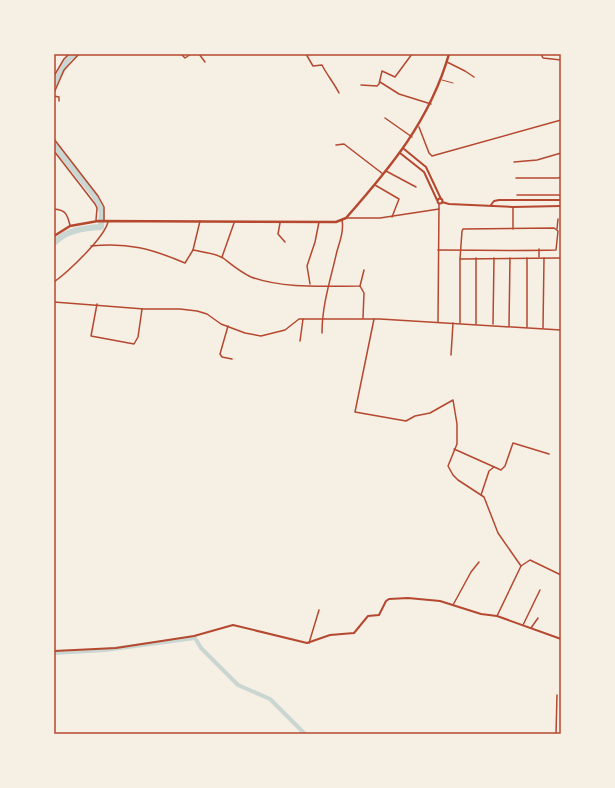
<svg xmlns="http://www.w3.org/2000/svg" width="615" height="788" viewBox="0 0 615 788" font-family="Figtree,sans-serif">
<rect width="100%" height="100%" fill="#f6efe4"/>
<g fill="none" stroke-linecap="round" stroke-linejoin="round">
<polyline stroke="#c9d6d2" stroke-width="4" points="54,653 105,650 195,638 201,648 238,685 270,699 305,734"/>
<g stroke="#c9d6d2" stroke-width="6">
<polyline points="54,85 69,58 76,54"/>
<path d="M54,145L95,196L102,212L101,227C84,228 66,230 54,243"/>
</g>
<polyline stroke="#b5482f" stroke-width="1" points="442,80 453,83"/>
<g stroke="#b5482f" stroke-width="1.5">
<polyline points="181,54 185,58 191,54"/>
<polyline points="199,54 205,62"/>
<path d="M306,54L313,66L322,65C327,75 334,83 339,93"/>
<polyline points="541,54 543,58 561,60"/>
<polyline points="447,62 465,71 474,77"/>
<polyline points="54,76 64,59 69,54"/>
<polyline points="380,82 399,94 431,104"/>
<polyline points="361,85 377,86 379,84 382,71 395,77 412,54"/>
<polyline points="54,93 64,70 79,54"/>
<polyline points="54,96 59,97 59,101"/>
<polyline points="385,118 412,137"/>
<polyline points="419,127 429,153 432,156 561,120"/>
<polyline points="54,139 98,196 104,207 104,221"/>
<polyline points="336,145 344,144 383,174"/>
<polyline points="54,151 95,204 97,208 96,220"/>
<polyline points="514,162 537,160 561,153"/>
<polyline points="386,171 416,187"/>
<polyline points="516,178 558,178 561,177"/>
<polyline points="375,185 399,199 392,217"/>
<polyline points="517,195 561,195"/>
<polyline points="513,207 513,229"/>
<path d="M54,209C66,210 67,214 70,225"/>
<polyline points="347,218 380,218 439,209"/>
<polyline points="280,223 278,234 285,242"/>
<polyline points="557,229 558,219"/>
<path d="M91,246C128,242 152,249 185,263L193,250L200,221"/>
<polyline points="539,249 539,257"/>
<path d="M193,250C202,252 215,253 223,258C232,265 240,272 251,277C283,289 326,286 360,286L364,270"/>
<path d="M438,250C477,250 517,251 556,250L558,231L554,228L463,229L462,231L460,259V323"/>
<polyline points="222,257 234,223"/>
<polyline points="527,258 527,327"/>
<polyline points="460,259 561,258"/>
<path d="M54,282C68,272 104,238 108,222"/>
<polyline points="310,284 307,266 315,242 319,222"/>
<polyline points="360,286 364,293 363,318"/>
<polyline points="54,302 144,309 180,309 197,311 207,314 221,324 245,333 261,336 285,330 299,319 380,319 561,330"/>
<polyline points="97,304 91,336 134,344 138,337 142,309"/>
<polyline points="374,319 355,412 406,421 415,416 430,413 453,400 457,424 457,444 448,466 453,475 458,480 484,497 498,533 521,566 497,616"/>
<polyline points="438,322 439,204"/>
<polyline points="476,324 476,258"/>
<polyline points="493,324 494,258"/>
<polyline points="228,326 220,354 222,357 232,359"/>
<polyline points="509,326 510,258"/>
<polyline points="543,328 544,258"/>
<polyline points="561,330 561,299"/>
<path d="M322,333C322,304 331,278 337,251C340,241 344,230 342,220"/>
<polyline points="300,341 303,319"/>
<polyline points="451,355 453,323"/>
<polyline points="454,449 501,470 505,466 513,443 549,454"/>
<polyline points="481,495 489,471 494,467"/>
<polyline points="521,566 530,560 561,575"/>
<polyline points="453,605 471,572 479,562"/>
<polyline points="523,625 540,590"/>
<polyline points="531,628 538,618"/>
<polyline points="309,643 319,610"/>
<polyline points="556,734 557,695"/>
</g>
<g stroke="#b5482f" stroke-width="2">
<polyline points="404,149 426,167 441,199"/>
<polyline points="400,153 424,172 437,200"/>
<circle cx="440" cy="201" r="2.5"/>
<polyline points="442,202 449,204 513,207 561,206"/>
<polyline points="491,205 494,201 499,200 561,200"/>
<polyline points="54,651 116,648 194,636 233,625 307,643 330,635 354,633 368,616 379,615 386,601 389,599 408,598 440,601 481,614 497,616 561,639"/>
</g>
<path stroke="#b5482f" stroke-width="2.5" d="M54,236L70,226L98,221L336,222L346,218C391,167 430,120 449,54"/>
</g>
<rect width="615" height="788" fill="none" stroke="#f6efe4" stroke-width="110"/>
<rect x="55" y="55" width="505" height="678" fill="none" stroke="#b5482f" stroke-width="1.5"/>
</svg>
